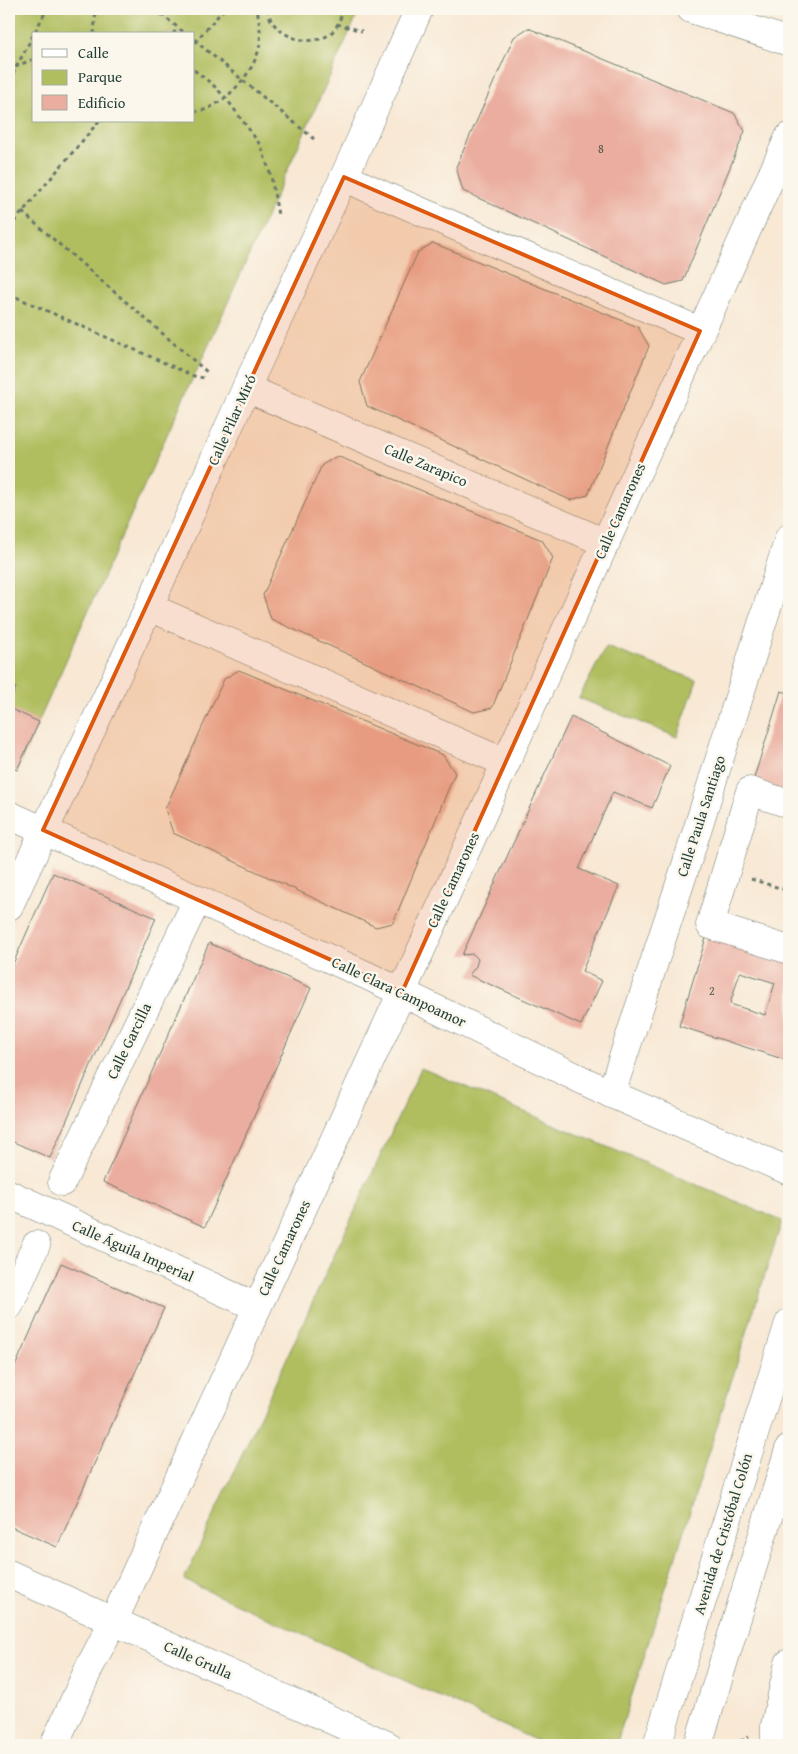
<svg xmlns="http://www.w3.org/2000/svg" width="798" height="1754" viewBox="0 0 798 1754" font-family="'Gentium Book Plus',serif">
<rect width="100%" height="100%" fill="#fbf7ec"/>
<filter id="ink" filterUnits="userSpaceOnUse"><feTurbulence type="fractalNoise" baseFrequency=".02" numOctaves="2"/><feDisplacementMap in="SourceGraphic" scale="10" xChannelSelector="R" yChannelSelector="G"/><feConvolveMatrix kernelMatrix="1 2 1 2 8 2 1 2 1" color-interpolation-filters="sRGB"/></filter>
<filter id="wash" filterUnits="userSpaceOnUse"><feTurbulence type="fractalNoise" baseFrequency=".0096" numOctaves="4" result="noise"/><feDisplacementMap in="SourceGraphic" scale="20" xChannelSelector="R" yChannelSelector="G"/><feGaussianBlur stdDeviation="1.12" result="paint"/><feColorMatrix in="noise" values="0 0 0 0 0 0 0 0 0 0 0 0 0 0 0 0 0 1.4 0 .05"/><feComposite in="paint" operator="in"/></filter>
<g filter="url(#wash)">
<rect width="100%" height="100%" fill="#f8e8d4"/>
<g fill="#b1be5f" stroke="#687e4a" fill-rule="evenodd">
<path d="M9,9H360L200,364L187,390L17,770L9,766ZM34,34H194V121H34Z"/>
<polygon points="606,647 697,680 677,737 579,698"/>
<polygon points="421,1068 782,1221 616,1745 546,1745 184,1580"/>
</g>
<g id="blocks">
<g fill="#eaad9f" fill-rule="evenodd">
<polygon points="528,28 734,113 745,131 683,281 666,285 463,191 456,167 514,37"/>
<polygon points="433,243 638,327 649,346 588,495 570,500 367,406 360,382 418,252"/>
<polygon points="337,456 542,540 553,558 492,708 474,712 271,619 263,595 322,465"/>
<polygon points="239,670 443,755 455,773 393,923 376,927 173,833 165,809 224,679"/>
<polygon points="9,685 16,688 9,704"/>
<polygon points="781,691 789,693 789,804 750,791"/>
<polygon points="9,708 39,722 17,770 9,766"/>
<polygon points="571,717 670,766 652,808 613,792 579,869 619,886 582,971 602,981 581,1025 469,975 476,966 478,959 473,954 462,955"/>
<polygon points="53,873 156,918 50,1158 9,1140 9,973"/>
<path d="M710,925L789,950V1061L679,1026ZM740,972L775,983L765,1015L730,1004Z"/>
<polygon points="209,943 311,988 205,1227 103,1182"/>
<polygon points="61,1263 164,1308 57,1547 9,1526 9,1380"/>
<polygon points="9,1732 16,1734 13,1745 9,1745"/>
</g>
</g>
</g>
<g filter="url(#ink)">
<use href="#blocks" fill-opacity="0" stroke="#6b796c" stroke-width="1"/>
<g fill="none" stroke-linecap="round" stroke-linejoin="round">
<g stroke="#6b796c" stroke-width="29">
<g id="minor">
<polyline points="344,177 385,196 700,331"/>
<polyline points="246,388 606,543"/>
<polyline points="149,607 506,763"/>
<polyline points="789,804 750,791 710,925 789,950"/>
<polyline points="9,815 368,976 611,1094 789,1171"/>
<polyline points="9,906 149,607 246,388 344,177 419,9"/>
<polyline points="611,1094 688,859 789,538"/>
<polyline points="62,1182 197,900"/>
<polyline points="9,1194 257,1307"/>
<polyline points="9,1306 36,1245"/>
<polyline points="9,1574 387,1745"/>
<polyline points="54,1745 90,1666 113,1622 402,992 789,137"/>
<polyline points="775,1745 775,1725 789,1663"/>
</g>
</g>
<g stroke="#6b796c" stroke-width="29">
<g id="major">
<polyline points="691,9 789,42"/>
<polyline points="657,1745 789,1323"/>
<polyline points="698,1745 789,1449"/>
</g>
</g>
<g stroke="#6b796c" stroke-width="3" stroke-dasharray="4 4" stroke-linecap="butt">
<polyline points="155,9 186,34"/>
<path d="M267,9C268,13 270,19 273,23C286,40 315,47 331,33C338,27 341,17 343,9"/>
<polyline points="337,24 362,31"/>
<polyline points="94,34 96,9"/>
<polyline points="173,34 178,28"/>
<polyline points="194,40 314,139"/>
<polyline points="195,42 224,9"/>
<polyline points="194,70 212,84 226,98 261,146 271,176 278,215"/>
<polyline points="9,72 17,66 34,59"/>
<polyline points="9,81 47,9"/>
<path d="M194,112C222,110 257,71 260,43C261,32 259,20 257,9"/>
<polyline points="22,212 207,372"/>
<polyline points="9,228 99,121"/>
<polyline points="9,294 194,376 204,378"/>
<polyline points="751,879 789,891"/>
<polyline points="733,1745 749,1737"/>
</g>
<use href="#minor" stroke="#fff" stroke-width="28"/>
<use href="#major" stroke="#fff" stroke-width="28"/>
</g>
</g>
<path fill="#de580e" fill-opacity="0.2" stroke="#de580e" stroke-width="4" stroke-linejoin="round" d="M344,177L700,331L402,992L43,830Z"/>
<g text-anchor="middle" stroke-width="5" stroke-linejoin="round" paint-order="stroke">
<g font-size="12" fill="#52594f">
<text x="601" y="153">8</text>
<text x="712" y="995">2</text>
</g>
<g font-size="15" fill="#1f3d34" stroke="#fbf7ec">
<text transform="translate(232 420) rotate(-66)" y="5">Calle Pilar Miró</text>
<text transform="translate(426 465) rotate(23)" y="5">Calle Zarapico</text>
<text transform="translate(620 511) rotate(-66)" y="5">Calle Camarones</text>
<text transform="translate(701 816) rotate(-72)" y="5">Calle Paula Santiago</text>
<text transform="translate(453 880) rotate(-65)" y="5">Calle Camarones</text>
<text transform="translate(399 992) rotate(25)" y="5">Calle Clara Campoamor</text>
<text transform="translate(129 1041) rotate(-64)" y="5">Calle Garcilla</text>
<text transform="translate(284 1248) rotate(-65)" y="5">Calle Camarones</text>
<text transform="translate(133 1251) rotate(24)" y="5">Calle Águila Imperial</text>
<text transform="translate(723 1534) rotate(-73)" y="5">Avenida de Cristóbal Colón</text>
<text transform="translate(198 1660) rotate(24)" y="5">Calle Grulla</text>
</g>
</g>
<rect width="798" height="1754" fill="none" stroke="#fbf7ec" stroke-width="30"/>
<rect x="32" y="32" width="162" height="90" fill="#fbf7ec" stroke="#a3ada2"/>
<rect x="42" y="49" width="25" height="8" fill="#ffffff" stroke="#a3ada2"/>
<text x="78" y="58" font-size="15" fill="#1f3d34">Calle</text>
<rect x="42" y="70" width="25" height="15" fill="#b1be5f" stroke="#a3ada2"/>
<text x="78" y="82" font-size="15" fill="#1f3d34">Parque</text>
<rect x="42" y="95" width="25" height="15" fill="#eaad9f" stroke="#a3ada2"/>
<text x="78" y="108" font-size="15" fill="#1f3d34">Edificio</text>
</svg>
